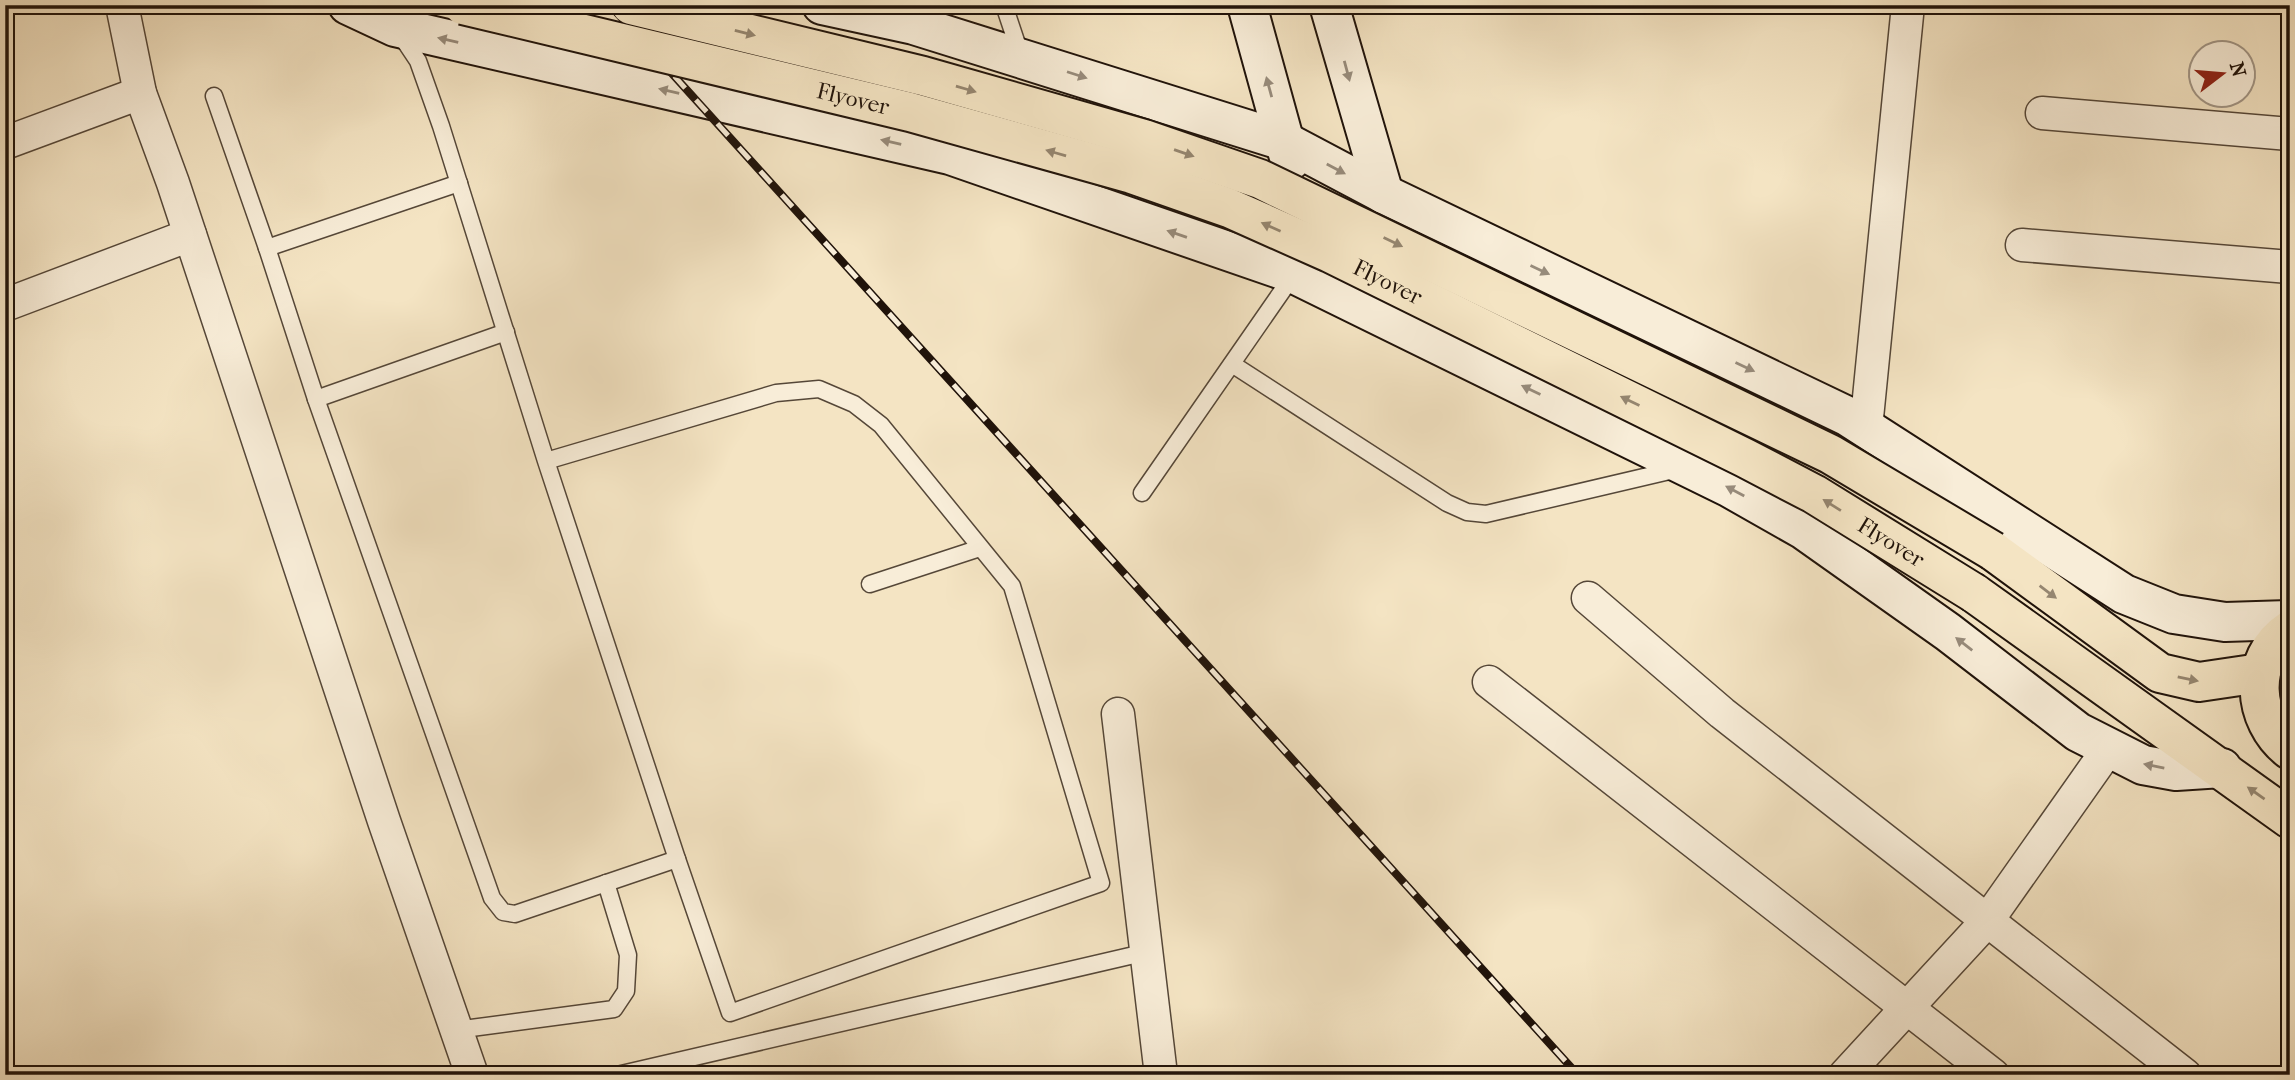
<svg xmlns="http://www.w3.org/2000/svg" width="2295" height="1080" viewBox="0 0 2295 1080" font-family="'IM FELL French Canon',serif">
<rect width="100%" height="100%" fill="#f4e4c3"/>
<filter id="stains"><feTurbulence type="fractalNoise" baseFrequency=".00286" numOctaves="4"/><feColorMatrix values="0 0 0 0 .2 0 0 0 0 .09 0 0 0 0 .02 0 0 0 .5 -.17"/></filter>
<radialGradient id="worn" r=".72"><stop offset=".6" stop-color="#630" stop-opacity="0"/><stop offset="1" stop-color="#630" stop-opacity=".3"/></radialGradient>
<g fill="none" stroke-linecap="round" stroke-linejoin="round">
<g stroke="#554738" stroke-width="19">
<g id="lane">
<polyline points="1004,5 1021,56"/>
<polyline points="400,34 418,61 441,126 546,461 677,859 730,1013 1101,883 1012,586 881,425 854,404 819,389 776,393 546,461"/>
<polyline points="214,96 267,248 316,399 492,898 503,912 515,914 677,859"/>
<polyline points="267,248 459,183"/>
<polyline points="1232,364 1447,503 1467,512 1486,514 1678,469"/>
<polyline points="316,399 506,332"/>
<polyline points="1142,493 1294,274"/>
<polyline points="870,584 980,548"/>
<polyline points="456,1030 614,1009 626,991 628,955 606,883"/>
<polyline points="617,1075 1147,952"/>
</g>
</g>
<g stroke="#554738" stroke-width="35">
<g id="street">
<polyline points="122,5 140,93 173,183 384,821 472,1075"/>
<polyline points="2042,113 2290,134"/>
<polyline points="5,143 140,93"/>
<polyline points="2022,245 2290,267"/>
<polyline points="5,305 190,235"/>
<polyline points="1866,428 1908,5"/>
<polyline points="1588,598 1722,713 2185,1075"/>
<polyline points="1489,682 1993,1075"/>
<polyline points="1118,714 1161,1075"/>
<polyline points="1845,1075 1987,921 2109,748"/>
</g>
</g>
<g stroke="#20130a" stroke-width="42">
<g id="secondary">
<polyline points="348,5 395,27 950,155 1294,274 1730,488 1804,530 1948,632 2078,732 2143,765 2176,771 2222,768"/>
<polyline points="822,5 914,25 1284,141 1384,194 1847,416 2124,594 2174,614 2225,622 2290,620"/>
<polyline points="1247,5 1290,161"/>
<polyline points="1329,5 1384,194"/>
</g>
</g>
<g stroke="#20130a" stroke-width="42">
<g id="primary">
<polyline points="1993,551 2160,673 2199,682 2260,673"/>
<polyline points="1974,593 2290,819"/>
<path d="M2290,630C2247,658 2252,721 2290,750"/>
</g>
</g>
<use href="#lane" stroke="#f8edd8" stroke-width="16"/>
<use href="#street" stroke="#f8edd8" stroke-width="32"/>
<use href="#secondary" stroke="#f8edd8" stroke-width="38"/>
<use href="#primary" stroke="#f4e4c3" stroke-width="38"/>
<g stroke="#20130a" stroke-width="8">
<polyline id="rail" points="610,5 1578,1075"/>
</g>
<use href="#rail" stroke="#f8edd8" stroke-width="5" stroke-dasharray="16" stroke-linecap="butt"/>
<g stroke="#20130a" stroke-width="42" stroke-linecap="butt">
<g id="primary-bridge">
<path id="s1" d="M463,5L910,112L1132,174L1229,208L1330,253L1745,458L1814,494L1974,593"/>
<polyline points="631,5 923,76 1144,139 1260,179 1830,454 1993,551"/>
</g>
</g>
<use href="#primary-bridge" stroke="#f4e4c3" stroke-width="38"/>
</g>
<defs><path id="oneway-solid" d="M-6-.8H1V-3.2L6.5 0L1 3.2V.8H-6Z" transform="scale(1.75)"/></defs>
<g fill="#958670">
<use href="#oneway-solid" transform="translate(745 33) rotate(14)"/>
<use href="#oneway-solid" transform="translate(966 89) rotate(16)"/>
<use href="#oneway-solid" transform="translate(1056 153) rotate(-164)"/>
<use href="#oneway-solid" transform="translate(1184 153) rotate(19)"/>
<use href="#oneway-solid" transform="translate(1271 227) rotate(-156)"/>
<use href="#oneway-solid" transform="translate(1393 242) rotate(26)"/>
<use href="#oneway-solid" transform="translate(1630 401) rotate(-154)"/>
<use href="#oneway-solid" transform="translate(1832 505) rotate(-148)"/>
<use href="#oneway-solid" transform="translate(2048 592) rotate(37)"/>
<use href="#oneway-solid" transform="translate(2188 679) rotate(12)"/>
<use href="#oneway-solid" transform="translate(2256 793) rotate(-145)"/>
</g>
<g fill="#978b7b">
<use href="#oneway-solid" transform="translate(448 40) rotate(-167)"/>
<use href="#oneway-solid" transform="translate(1347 71) rotate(75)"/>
<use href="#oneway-solid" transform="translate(1077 75) rotate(18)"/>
<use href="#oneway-solid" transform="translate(1269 87) rotate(-105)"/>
<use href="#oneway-solid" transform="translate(669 91) rotate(-167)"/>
<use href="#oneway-solid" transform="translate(891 142) rotate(-167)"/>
<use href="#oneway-solid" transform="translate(1336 169) rotate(28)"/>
<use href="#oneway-solid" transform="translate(1177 234) rotate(-161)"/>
<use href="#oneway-solid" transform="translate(1540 270) rotate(25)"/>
<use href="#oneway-solid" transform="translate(1745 367) rotate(25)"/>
<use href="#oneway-solid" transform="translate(1531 390) rotate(-154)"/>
<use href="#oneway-solid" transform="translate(1735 491) rotate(-152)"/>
<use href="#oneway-solid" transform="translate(1964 644) rotate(-142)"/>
<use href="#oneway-solid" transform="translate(2154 766) rotate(-169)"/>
</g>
<g text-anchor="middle" stroke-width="5" stroke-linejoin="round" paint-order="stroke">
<g font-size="23" fill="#20130a" stroke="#f8edd8">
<text dy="8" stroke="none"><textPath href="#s1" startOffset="401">Flyover</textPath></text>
<text dy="8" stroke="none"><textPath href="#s1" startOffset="968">Flyover</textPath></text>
<text dy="8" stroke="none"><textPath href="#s1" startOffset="1535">Flyover</textPath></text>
</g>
</g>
<rect width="2295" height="1080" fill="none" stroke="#f4e4c3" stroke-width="28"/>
<rect x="7" y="7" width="2281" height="1066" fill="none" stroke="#20130a" stroke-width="3.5"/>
<rect x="14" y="14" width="2267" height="1052" fill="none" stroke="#20130a" stroke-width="2"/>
<g transform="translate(2222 74) rotate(74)"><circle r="33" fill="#f8edd8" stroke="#a29686" stroke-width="2"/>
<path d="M0-5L12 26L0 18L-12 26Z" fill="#8f2418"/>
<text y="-10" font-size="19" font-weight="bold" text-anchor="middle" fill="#20130a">N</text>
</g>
<rect width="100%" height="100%" filter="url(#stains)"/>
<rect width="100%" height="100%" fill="url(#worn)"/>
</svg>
